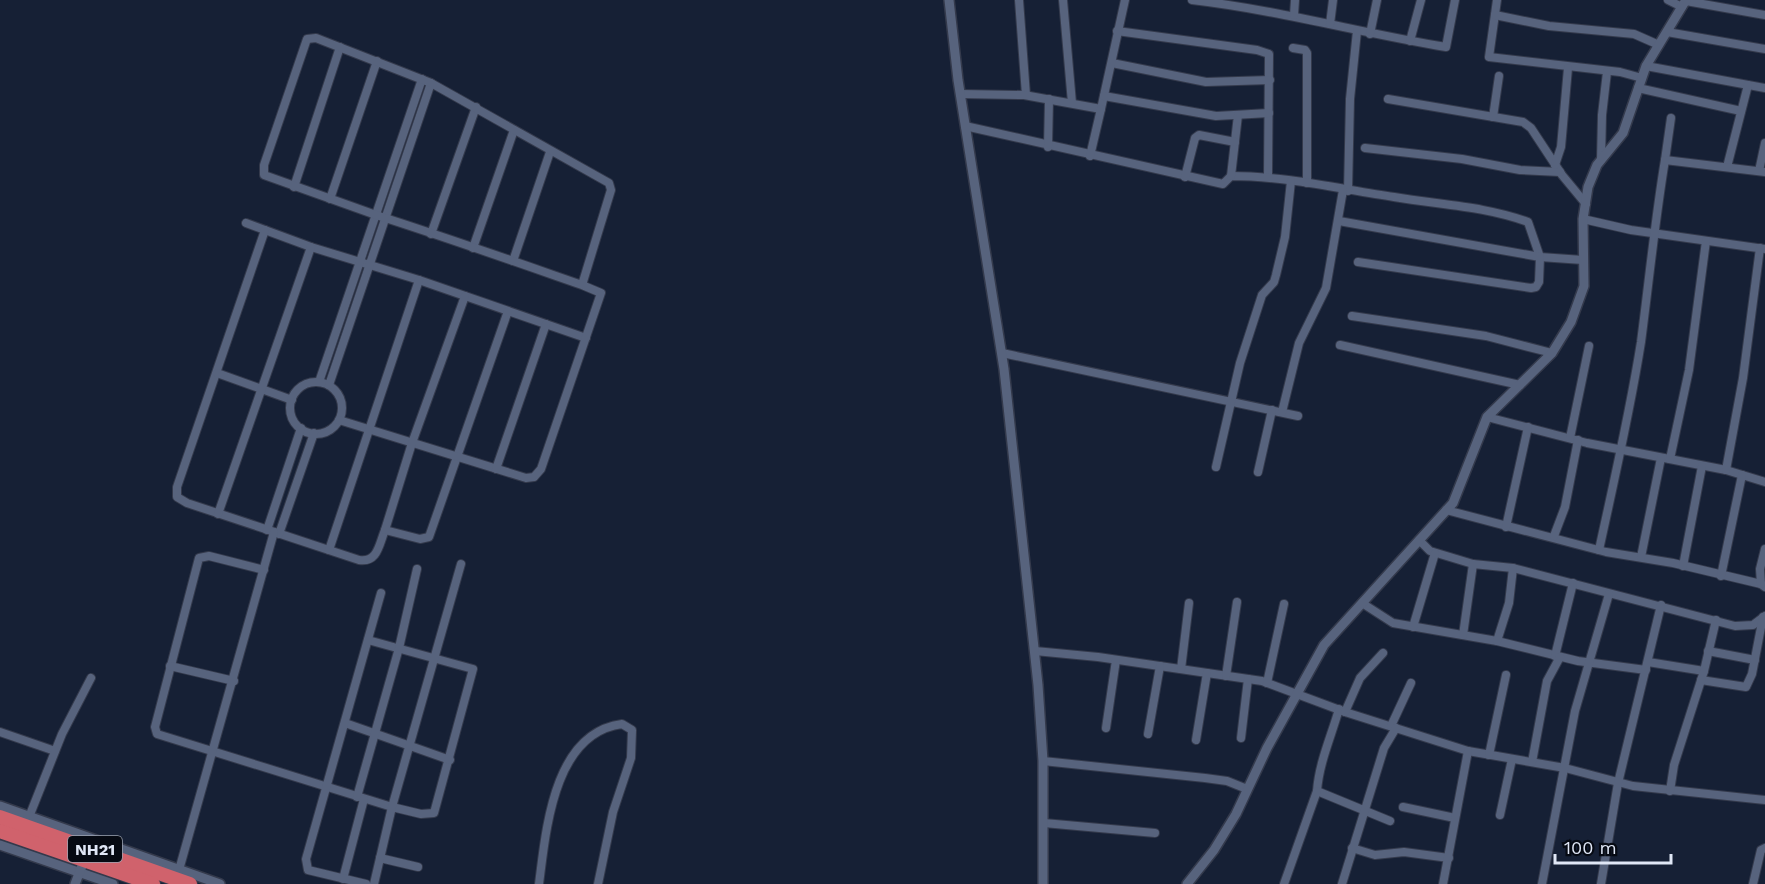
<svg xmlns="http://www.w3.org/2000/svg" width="1765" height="884" viewBox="0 0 1765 884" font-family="'Work Sans',sans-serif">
<rect width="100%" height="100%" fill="#162035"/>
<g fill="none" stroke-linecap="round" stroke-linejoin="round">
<g stroke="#343a4c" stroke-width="10">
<g id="minor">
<polyline points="1019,0 1026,95"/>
<polyline points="1063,0 1072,103"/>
<path d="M1192,0C1278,10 1361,33 1446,47L1455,0"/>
<polyline points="1497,0 1489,57 1620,72 1642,78"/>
<polyline points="1668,0 1682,7"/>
<polyline points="1686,1 1765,15"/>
<polyline points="1294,15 1295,0"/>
<polyline points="1495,15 1549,26 1634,34 1659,45"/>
<polyline points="1330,24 1333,0"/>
<polyline points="1117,31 1257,50 1269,54 1268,176"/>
<polyline points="1667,32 1765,49"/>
<polyline points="1370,34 1377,0"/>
<polyline points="1410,41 1421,0"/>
<polyline points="1293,48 1305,50 1307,53 1307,183"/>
<polyline points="1112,63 1206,82 1270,80"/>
<polyline points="1646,66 1765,88"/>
<polyline points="1638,88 1741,111"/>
<polyline points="960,94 1024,95 1101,109 1125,0"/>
<polyline points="1104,96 1216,116 1269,113"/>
<polyline points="1388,99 1523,122 1531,128 1562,175 1586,204"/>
<polyline points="1493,117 1499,76"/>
<path d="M965,126L1223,184L1231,176C1286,176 1340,189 1394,197C1440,205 1484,206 1528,222L1540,257L1583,260"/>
<polyline points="1048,147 1049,99"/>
<polyline points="1365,148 1462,159 1520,170 1560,172"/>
<polyline points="1090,156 1101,109"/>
<polyline points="1601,160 1602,115 1607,72"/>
<polyline points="1665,160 1671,118"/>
<polyline points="1555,165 1561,147 1568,68"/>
<polyline points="1727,167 1748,85"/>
<polyline points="1759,171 1765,143"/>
<polyline points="1231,176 1238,115"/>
<polyline points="1185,177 1195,138 1199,135 1235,142"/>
<polyline points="294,187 340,47"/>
<polyline points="1348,191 1350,99 1357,31"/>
<polyline points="330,199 377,61"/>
<polyline points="1583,219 1631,230 1765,249"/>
<polyline points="1339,221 1540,257 1539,282 1536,287 1531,288 1358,262"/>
<polyline points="246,223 311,247 419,280 586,338"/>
<path d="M265,230L177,487V497L187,503L359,560C378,563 379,544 385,530L420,539L429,537L508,311"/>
<polyline points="431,234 476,107"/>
<polyline points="473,248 514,130"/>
<polyline points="513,261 550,152"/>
<polyline points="1352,316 1486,336 1552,353"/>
<polyline points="1340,345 1520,385"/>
<polyline points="1002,353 1298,416"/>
<polyline points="217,373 292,400"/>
<polyline points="319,382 422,79"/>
<circle cx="316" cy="408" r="26"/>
<polyline points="329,385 431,83"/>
<polyline points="1282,412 1299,343 1326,288 1343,190"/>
<polyline points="1487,417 1587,443 1726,470 1765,482"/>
<path d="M339,420L526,478L534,477L541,469L601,293L582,285C513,261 445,237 376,215L264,175V165L307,39L316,38L431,83L609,183L611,190L582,285"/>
<polyline points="1570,438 1589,346"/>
<polyline points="1670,459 1689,370 1706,241"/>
<polyline points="1216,467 1240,363 1262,295 1274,282 1276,275 1285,237 1291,181"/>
<polyline points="496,469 546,324"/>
<polyline points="1726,470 1743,378 1760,248"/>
<polyline points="1258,472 1272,410"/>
<polyline points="1446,510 1606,552 1673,563 1761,584 1765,587"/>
<polyline points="218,514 311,247"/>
<polyline points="1506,527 1528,427"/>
<polyline points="267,530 301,428"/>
<polyline points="385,530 412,443 465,296"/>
<polyline points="279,534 314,433"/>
<polyline points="1554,536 1565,507 1578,440"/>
<polyline points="1419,540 1430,551 1473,564"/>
<polyline points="329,550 419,280"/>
<path d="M1599,550C1614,481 1630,412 1641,342C1649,281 1655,220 1665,160L1765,172"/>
<polyline points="1641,557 1661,458"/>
<polyline points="1683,566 1702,466"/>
<polyline points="264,570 209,556 199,558 155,727 157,734 392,807 421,814 434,813 473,669 368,640"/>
<polyline points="1721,576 1742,475"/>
<polyline points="1761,584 1760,569 1765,549"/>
<polyline points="1362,603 1393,623 1497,641 1578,661 1646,670"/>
<polyline points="1413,627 1435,553"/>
<polyline points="1463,635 1473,564 1513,568 1735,626 1753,625 1765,616"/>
<polyline points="1497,641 1509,603 1513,568"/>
<polyline points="1035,651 1098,657 1262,681 1345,712 1468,751 1565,768 1633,786 1765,800"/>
<polyline points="1708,651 1755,660"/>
<polyline points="1555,656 1573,583"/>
<polyline points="1648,662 1704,671"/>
<polyline points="170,666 234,681"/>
<polyline points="1181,669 1189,603"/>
<polyline points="1226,676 1237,602"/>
<polyline points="1701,680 1746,687 1752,674 1763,617"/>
<polyline points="1267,683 1284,604"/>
<path d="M1339,709C1331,737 1319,763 1317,791L1390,821"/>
<polyline points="1345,712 1360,678 1383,653"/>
<polyline points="345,723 450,760"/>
<polyline points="1391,726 1411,683"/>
<polyline points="1106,728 1116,660"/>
<polyline points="0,732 55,751"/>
<polyline points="1148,734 1160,666"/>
<polyline points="1241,738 1248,679"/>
<polyline points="1196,740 1207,673"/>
<polyline points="1489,755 1506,675"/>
<polyline points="1043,761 1205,778 1227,781 1247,789"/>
<polyline points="1532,762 1547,681 1560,657"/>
<polyline points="1670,791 1674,765 1704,671 1716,620"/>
<polyline points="357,797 399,648 417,569"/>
<polyline points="1403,807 1455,818"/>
<polyline points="1500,815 1512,759"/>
<polyline points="29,817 62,734 91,678"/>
<polyline points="1044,823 1155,833"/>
<polyline points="1352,848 1375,855 1404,852 1449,858"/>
<polyline points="380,858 418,867"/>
<polyline points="179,870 274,532"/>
<polyline points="343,879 364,799"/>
<polyline points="366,884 308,870 306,859 381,593"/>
<polyline points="374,884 392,807 461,564"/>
<path d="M539,884C546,831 553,733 622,724L632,730L631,758L613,812L598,884"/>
<polyline points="1284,884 1317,791"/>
<polyline points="1342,884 1384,748 1396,728"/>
<polyline points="1443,884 1468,751"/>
<polyline points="1542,884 1575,711 1609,594"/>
<polyline points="1601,884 1618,783 1661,605"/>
<polyline points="1753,884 1761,850 1765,848"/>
</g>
</g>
<g stroke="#343a4c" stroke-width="12">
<g id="tertiary">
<polyline points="949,0 958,80 1004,369 1038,685 1043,761 1043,884"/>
<polyline points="0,806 220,884"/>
<polyline points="0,845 113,884"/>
<polyline points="75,884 82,866"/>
<polyline points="1187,884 1214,850 1236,814 1267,748 1324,645 1453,503 1487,417 1552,353 1571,322 1584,286 1583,219 1588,187 1597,165 1623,133 1646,66 1686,0"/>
</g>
</g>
<g stroke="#343a4c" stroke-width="16">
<g id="trunk">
<polyline points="0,817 190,884"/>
<polyline points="0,831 153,884"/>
</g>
</g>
<use href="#minor" stroke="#57637d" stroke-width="8"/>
<use href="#tertiary" stroke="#57637d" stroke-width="9"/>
<use href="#trunk" stroke="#d0626c" stroke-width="14"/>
</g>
<g text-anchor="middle" stroke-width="4.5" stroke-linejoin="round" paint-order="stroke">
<rect fill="#060a13" stroke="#9fa5b2" stroke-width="1.5" x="68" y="836" width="54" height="26" rx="4.5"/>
<g font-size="16" font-weight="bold" fill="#e0e7f6">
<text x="95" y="855">NH21</text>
</g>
</g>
<path d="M1555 854v9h116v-9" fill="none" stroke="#e0e7f6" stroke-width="3"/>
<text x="1564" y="854" font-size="18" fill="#e0e7f6" stroke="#060a13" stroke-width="4.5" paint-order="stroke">100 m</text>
</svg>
